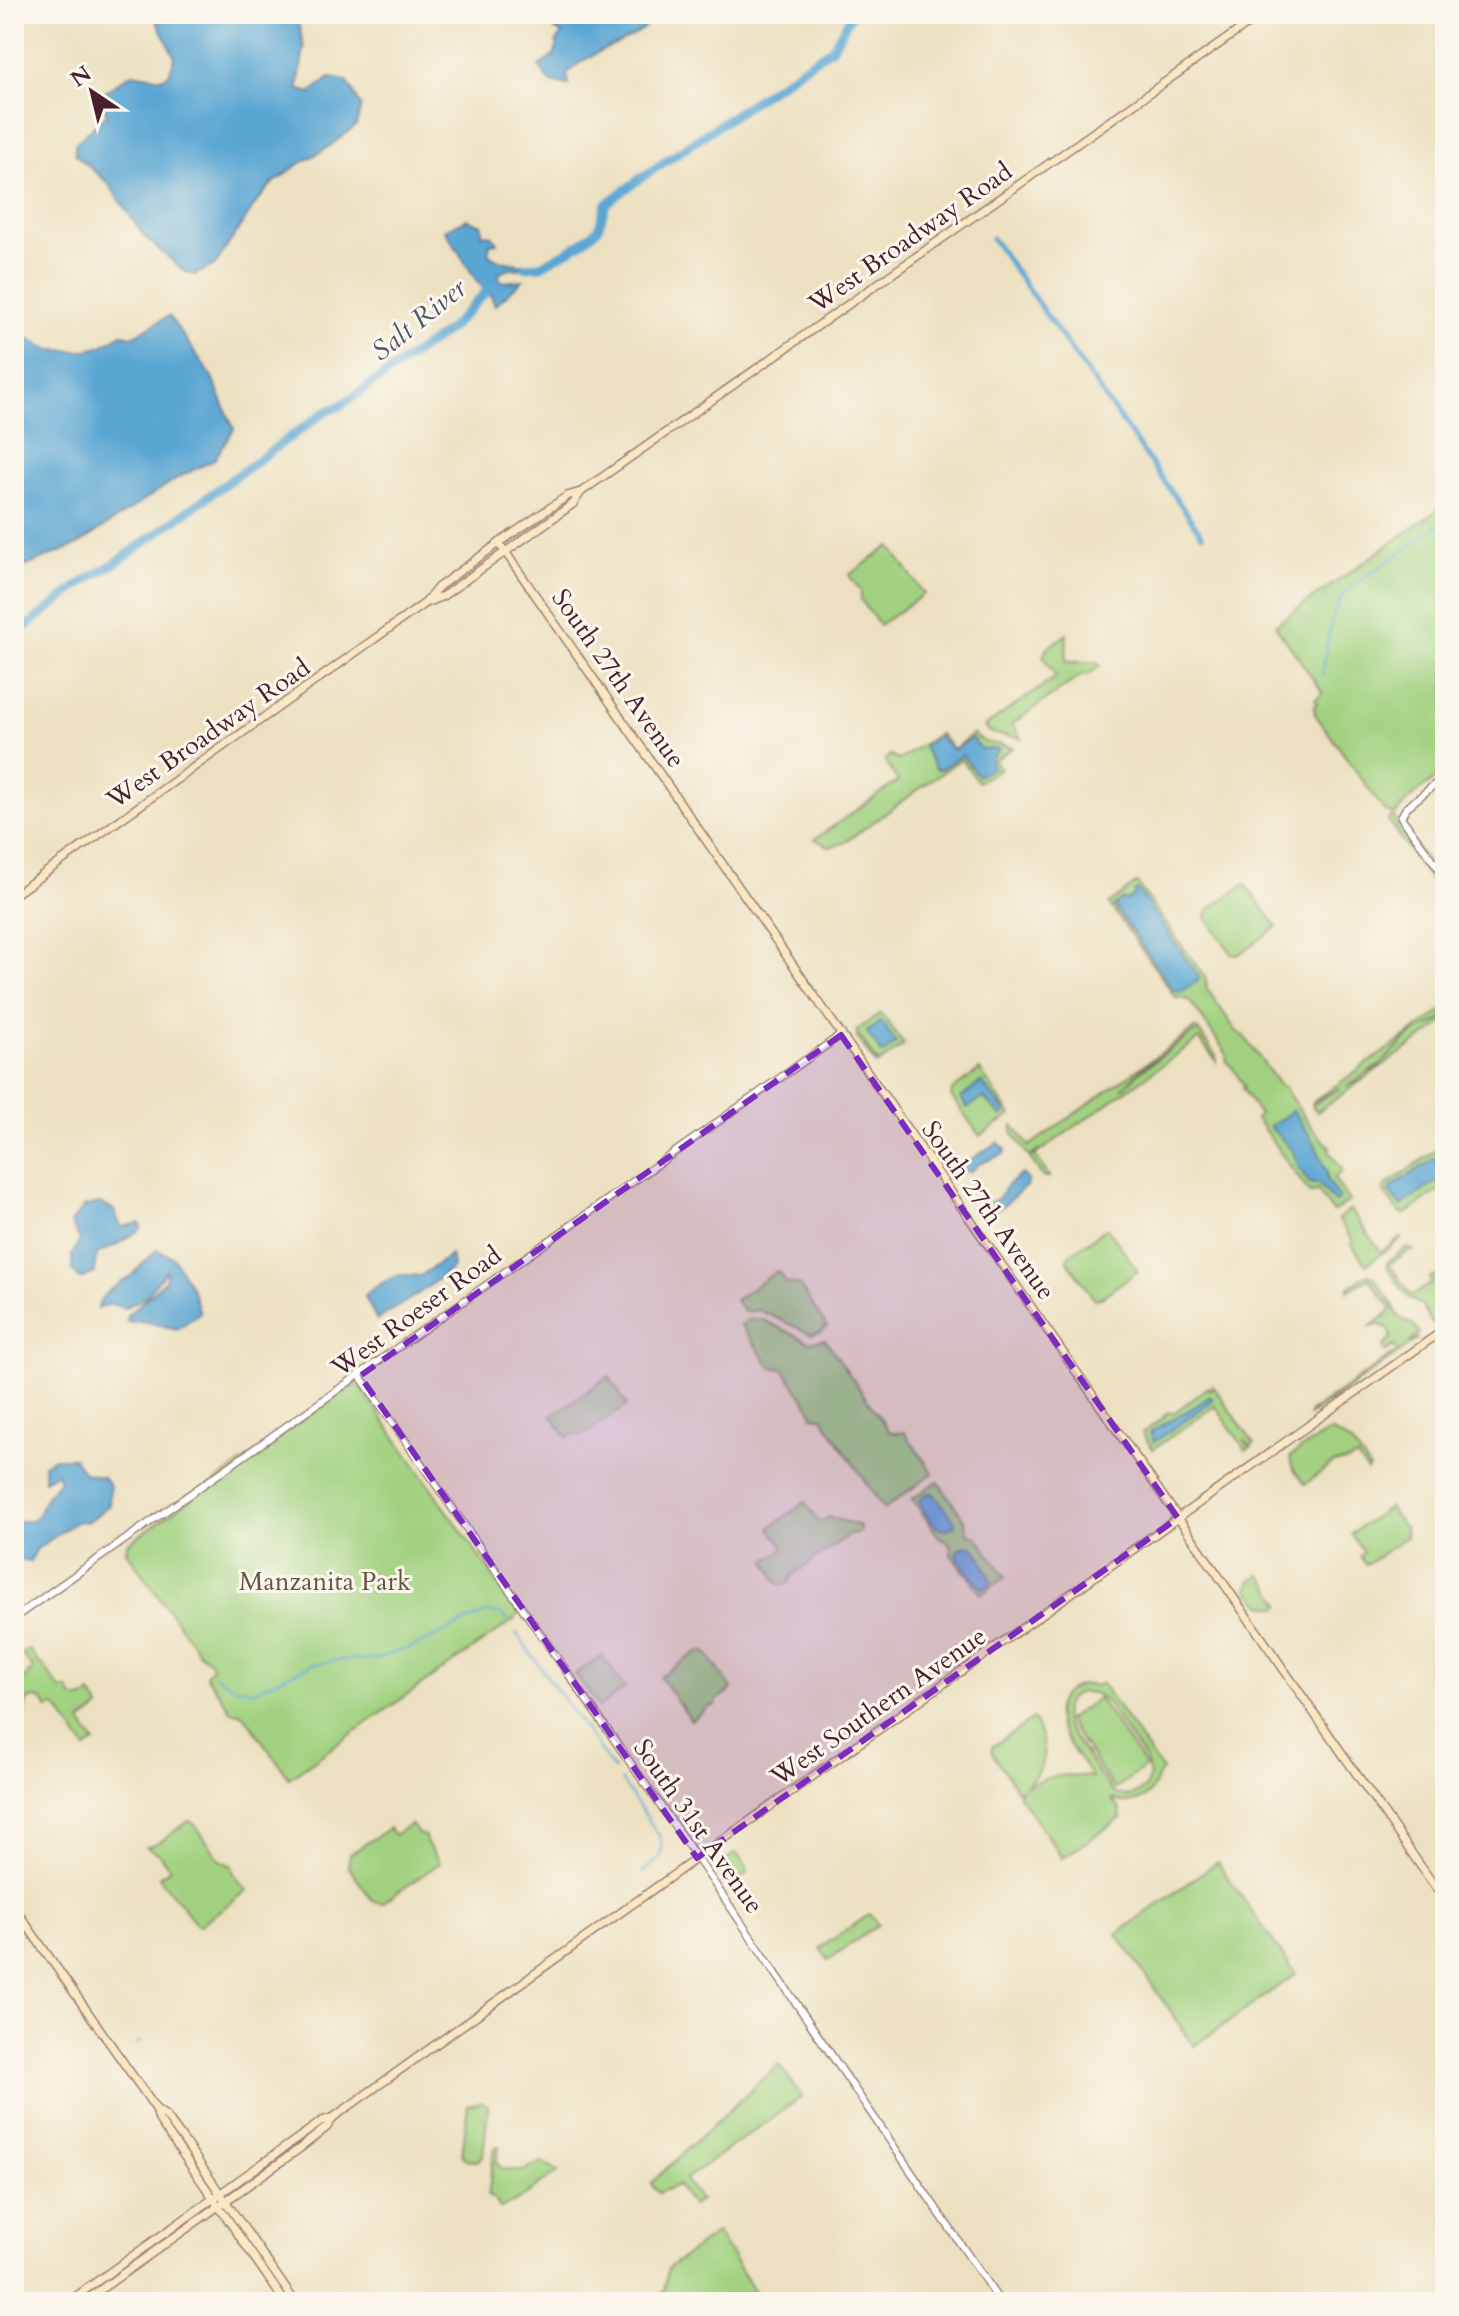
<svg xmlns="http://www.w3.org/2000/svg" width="1459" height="2316" viewBox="0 0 1459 2316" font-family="Cardo,serif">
<rect width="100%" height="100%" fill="#fbf7ec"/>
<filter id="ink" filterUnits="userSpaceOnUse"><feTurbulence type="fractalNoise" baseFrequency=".0125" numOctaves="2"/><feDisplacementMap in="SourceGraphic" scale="16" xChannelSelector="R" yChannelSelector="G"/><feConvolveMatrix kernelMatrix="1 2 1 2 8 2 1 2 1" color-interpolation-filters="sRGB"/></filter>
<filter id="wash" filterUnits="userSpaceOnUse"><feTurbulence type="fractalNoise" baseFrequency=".006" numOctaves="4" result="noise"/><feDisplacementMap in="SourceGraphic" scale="32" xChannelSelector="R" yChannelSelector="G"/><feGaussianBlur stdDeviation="1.8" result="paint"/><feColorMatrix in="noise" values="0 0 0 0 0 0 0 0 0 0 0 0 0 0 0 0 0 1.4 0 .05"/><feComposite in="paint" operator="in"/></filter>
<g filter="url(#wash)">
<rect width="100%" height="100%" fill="#ece0c0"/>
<g fill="#a1d180" stroke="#767856" stroke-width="2" fill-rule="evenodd">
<path d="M1445,505V770C1431,785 1406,796 1397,814H1391L1384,810L1315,714L1314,706L1317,703L1315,699L1323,693L1275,625Z"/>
<polygon points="890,546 924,594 879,625 861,600 861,591 849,575"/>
<path d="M1067,634L1066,662H1096L1100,666L1088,675L1083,674L1012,724L1022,739C1009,734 994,738 984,727L1056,677L1043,656L1047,648Z"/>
<path d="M939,733L953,749L973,734C990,749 995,740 1013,748L994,760L1000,768L978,782L961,759L844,843L829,847L815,839L898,781L885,761L889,755L899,760Z"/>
<polygon points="1391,817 1395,817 1398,827 1415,845 1445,888 1445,901 1388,821"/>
<path d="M1137,883L1206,979L1207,989L1237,1032L1244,1036L1280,1086H1284C1290,1097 1319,1140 1329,1145L1330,1152L1343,1171L1334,1178L1349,1201L1333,1212L1317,1190L1310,1194L1256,1118L1259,1114L1242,1088L1244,1086L1232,1067L1227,1063L1226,1053L1190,1001L1183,998H1176L1109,904Z"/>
<polygon points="1245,884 1277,927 1238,955 1232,954 1206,917 1208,910"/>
<path d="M1445,1009V1017L1407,1037L1381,1064L1346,1086C1372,1079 1386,1057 1406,1040C1417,1030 1431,1025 1445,1019V1022L1317,1112L1312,1105L1340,1088L1311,1103Z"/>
<polygon points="881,1013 904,1045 879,1063 858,1034 877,1064 876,1065 857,1038 857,1030"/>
<polygon points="1196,1028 1140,1070 1122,1089 1141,1071 1198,1030 1216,1056 1216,1061 1199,1039 1035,1155 1050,1177 1043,1177 1030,1158 1040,1150 1029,1157 1012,1132 1013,1125 1029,1146"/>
<polygon points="980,1070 1011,1115 980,1136 951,1096 952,1090"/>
<polygon points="1445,1144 1445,1186 1406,1214 1399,1213 1384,1192 1385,1186"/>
<polygon points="1351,1210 1381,1252 1401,1238 1401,1239 1366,1265 1351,1243 1353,1241 1338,1219"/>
<polygon points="1107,1228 1138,1271 1100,1298 1094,1299 1067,1260 1069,1255"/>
<polygon points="1406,1248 1415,1251 1411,1250 1389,1264 1412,1296 1432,1283 1429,1278 1433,1276 1445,1277 1442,1282 1445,1286 1445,1315 1432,1324 1422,1306 1408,1297 1387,1267 1389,1260"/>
<polygon points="777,1271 787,1283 799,1285 827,1327 820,1332 811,1334 759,1310 744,1312 735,1300"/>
<path d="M1368,1274L1374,1277L1393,1305L1399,1317L1413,1325L1419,1333L1409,1343L1417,1338L1418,1339L1309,1416V1413L1398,1351L1394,1346L1385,1352L1383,1347L1391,1338C1391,1324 1381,1325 1371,1326L1392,1310L1369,1278L1348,1291L1349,1287Z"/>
<polygon points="761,1319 809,1342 825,1339 889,1431 896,1433 904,1432 933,1473 884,1509 822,1417 813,1416 811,1409 783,1369 771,1367 741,1325 748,1320"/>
<polygon points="609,1376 627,1405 583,1436 573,1434 567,1437 552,1416"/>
<polygon points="1212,1384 1254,1444 1251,1447 1244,1439 1250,1447 1246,1450 1215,1406 1153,1449 1142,1433 1164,1417 1166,1413 1175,1412 1208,1387 1209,1389 1212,1388"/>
<polygon points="356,1385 361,1388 519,1613 515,1619 289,1778 246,1718 240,1713 232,1712 206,1675 212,1668 210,1661 199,1653 126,1551 127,1544 351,1386"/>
<path d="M1331,1432C1347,1437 1363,1454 1369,1469L1367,1471L1357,1457L1348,1461L1334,1463L1305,1484C1299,1476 1288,1466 1291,1456L1324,1434Z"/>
<polygon points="938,1481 965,1521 968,1533 977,1537 1006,1577 981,1594 967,1573 964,1573 951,1555 952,1549 949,1543 939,1537 912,1499"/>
<polygon points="805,1502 818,1521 821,1522 829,1517 860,1526 859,1533 849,1535 793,1575 788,1584 778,1584 766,1561 783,1549 783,1546 770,1528"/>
<polygon points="1389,1507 1401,1524 1405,1527 1406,1537 1366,1565 1360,1556 1364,1553 1351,1534"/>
<path d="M1260,1575C1265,1579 1280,1601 1281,1605L1279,1608L1262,1605L1248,1589L1251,1580Z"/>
<path d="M29,1649L40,1665L42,1664L60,1689H68C72,1701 82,1701 91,1694L100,1708L81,1722L95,1743L86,1749L59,1710L53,1706L48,1709L43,1700L34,1698L27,1701L22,1720L14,1710V1687L34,1669L22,1654Z"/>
<polygon points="699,1651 706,1652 732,1689 718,1699 714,1706 710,1706 691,1720 660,1677"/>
<polygon points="602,1655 625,1688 599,1707 575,1674"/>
<path d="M1101,1683L1162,1770C1155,1776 1157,1781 1153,1788C1143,1804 1126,1805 1111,1799L1119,1808L1121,1818L1062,1858L1019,1795L1021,1789L1018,1791L991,1751L993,1746L1033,1719C1048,1745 1048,1767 1025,1786C1051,1775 1064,1773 1092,1777C1080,1755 1038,1718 1066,1693C1075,1685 1085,1683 1096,1686ZM1079,1692L1094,1693L1106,1702L1146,1761L1150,1775L1145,1788L1138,1793L1128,1796L1116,1794L1111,1790L1066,1726C1060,1711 1065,1700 1079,1692Z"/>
<polygon points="1098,1698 1146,1767 1114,1789 1067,1720"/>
<polygon points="189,1821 195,1824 220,1860 232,1866 233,1872 247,1891 198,1926 159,1877 170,1869 158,1853 147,1847 161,1841"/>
<polygon points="411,1824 418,1834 425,1836 426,1842 440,1863 382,1903 373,1901 348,1866 350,1854 389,1828 394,1835"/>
<polygon points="734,1854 737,1854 748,1869 747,1874 741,1877 735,1884 720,1864"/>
<polygon points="1217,1862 1296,1974 1194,2046 1117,1934"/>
<polygon points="870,1914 878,1925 828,1960 820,1948"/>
<polygon points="779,2064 802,2097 685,2179 700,2200 692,2206 678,2185 658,2193 651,2183"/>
<polygon points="482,2102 488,2107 483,2156 477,2161 466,2160 462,2156 468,2105"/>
<path d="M495,2147H499L497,2163L502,2169L523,2171C537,2163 544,2159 558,2172L515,2202L500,2208L495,2200L488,2196Z"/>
<polygon points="717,2233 754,2290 737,2302 686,2302 681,2298 673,2298 668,2302 648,2302 664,2291 668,2268"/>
</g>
<g fill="#5aa6d3" stroke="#52627f" stroke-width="2">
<polygon points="153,14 296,14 304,47 298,89 310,93 330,78 347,81 361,106 356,126 327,148 296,166 270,186 256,203 215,265 195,275 185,272 145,237 108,183 75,154 75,144 107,114 99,96 132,73 161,78 169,74 175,57"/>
<path d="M576,14H657C637,45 590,47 567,74L569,85L550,82L539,66L555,55L557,41L563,34L555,30Z"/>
<path d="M466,219L482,225V234L492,235L497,243L490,244L488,253C500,264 518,264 534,265V268L507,269L500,272L499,277L502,282L523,280L495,305L489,292L478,283L445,230C452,225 461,224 466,219Z"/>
<polygon points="169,316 211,375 234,429 214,460 179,477 77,545 14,571 14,331 50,350 82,351 100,347 122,334 133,336"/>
<polygon points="938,736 953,750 972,738 981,749 998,749 999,750 991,758 992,768 978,776 962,755 941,769 936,769 923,747"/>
<polygon points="1138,890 1199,977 1199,980 1182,992 1174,991 1114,906 1122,899 1126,901 1133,897 1135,891"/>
<polygon points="881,1021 896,1043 882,1054 867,1032"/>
<polygon points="981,1082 1006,1112 1005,1114 1001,1116 984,1098 967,1108 961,1098"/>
<polygon points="1293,1110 1315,1144 1327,1172 1327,1180 1339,1198 1336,1202 1332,1200 1319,1184 1310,1184 1299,1168 1293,1151 1270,1127"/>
<polygon points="998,1142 1006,1150 1004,1154 979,1164 970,1172 965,1171 963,1167 964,1164"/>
<polygon points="1445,1152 1445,1176 1401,1206 1389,1192 1391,1187"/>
<path d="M1022,1174L1028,1180V1185C1014,1193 1006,1209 991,1211L988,1203L998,1199L1007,1185Z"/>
<polygon points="99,1203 114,1210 121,1227 140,1223 141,1229 114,1246 98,1253 95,1262 95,1273 80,1279 72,1270 72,1255 80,1240 71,1223 84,1207"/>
<path d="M157,1250L173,1257L192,1289L200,1313L177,1329L142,1321L127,1322V1316L165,1281L167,1269L146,1296L125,1308L110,1304L98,1309C101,1289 121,1286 134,1273C141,1265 149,1257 157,1250Z"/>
<path d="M451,1255L453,1267L425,1289L377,1320L364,1295C385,1281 393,1272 420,1276Z"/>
<path d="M1209,1397L1212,1398L1211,1402L1154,1442L1150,1433C1169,1419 1190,1411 1209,1397Z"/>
<path d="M54,1458H74L84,1473L103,1477L110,1486L109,1505L88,1522L79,1521L74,1523L37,1549L30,1561H19L14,1556V1530L20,1521H32C44,1510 39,1507 46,1496C49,1491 56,1486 60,1480L57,1473L44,1480V1464Z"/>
<path d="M928,1493H933L955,1521V1525C937,1539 930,1518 920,1505L919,1501Z"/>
<path d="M967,1545C984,1550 983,1567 992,1581L989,1585L983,1588L980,1586C972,1575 956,1564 957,1550Z"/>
</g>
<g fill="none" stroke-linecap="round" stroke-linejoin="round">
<g stroke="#5aa6d3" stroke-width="2">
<path d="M1322,676C1327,649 1328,612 1347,590L1445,521"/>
<polyline points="516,1633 614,1770"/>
<polyline points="215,1675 232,1686 253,1691 311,1665 339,1660 374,1659 415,1646 487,1612 502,1615 507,1621"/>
<polyline points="621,1780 659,1835 662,1848 660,1858 642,1873"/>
<polyline points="136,2045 141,2041"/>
</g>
<polyline stroke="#5aa6d3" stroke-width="5" points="992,238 1202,535"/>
<g stroke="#5aa6d3" stroke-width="9">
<polyline points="525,267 541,266 580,244 598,229 606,204 638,180 832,48 852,14"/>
<polyline points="14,636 83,582 117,562 325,412 340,406 450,329 487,291 483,280"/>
</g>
</g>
</g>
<g filter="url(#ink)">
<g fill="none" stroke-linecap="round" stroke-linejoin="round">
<g stroke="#9b8076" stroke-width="9">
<g id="tertiary">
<polyline points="1445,776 1406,808 1401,817 1445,877"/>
<polyline points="360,1376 697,1858 1000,2302"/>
<path d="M14,1618C291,1425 565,1228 841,1035"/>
</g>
</g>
<g stroke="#9b8076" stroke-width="10">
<g id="secondary">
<polyline points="499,543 1445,1901"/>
<polyline points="427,601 438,587 499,543 567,496 581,492"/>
<polyline points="14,895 425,603 443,596 573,504 581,492 1262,14"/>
<polyline points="14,1907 156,2109 159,2120 285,2302"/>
<polyline points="156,2109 166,2116 182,2138 295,2302"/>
<polyline points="68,2302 322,2121 334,2117 697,1858 1445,1329"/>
<polyline points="83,2302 299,2149 327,2127 333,2118"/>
</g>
</g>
<use href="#tertiary" stroke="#fff" stroke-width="6"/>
<use href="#secondary" stroke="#fae7c3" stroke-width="7"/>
</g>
</g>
<path fill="#7b2cbf" fill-opacity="0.2" stroke="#7b2cbf" stroke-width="6" stroke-dasharray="16 10" stroke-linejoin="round" d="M841,1035L1178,1518L697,1858L360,1376Z"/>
<g text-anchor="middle" stroke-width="6" stroke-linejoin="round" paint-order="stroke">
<g font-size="26" fill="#4a1f2b" stroke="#fbf7ec">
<text transform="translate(910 237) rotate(-35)" y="9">West Broadway Road</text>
<text transform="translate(619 678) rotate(55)" y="9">South 27th Avenue</text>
<text transform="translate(208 733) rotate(-35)" y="9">West Broadway Road</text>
<text transform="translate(989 1210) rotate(55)" y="9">South 27th Avenue</text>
<text transform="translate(416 1311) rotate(-36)" y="9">West Roeser Road</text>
<text transform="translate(878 1706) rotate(-35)" y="9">West Southern Avenue</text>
<text transform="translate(699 1826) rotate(55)" y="9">South 31st Avenue</text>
</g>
<g font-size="26" fill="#645444" stroke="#fbf7ec">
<text x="325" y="1590">Manzanita Park</text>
</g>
<g font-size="28" font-style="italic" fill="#50556e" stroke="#fbf7ec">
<text transform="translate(418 319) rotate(-39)" y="10">Salt River</text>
</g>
</g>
<rect width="1459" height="2316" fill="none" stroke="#fbf7ec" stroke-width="48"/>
<g transform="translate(92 92) rotate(325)" stroke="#fbf7ec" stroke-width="6" paint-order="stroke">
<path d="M0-6L14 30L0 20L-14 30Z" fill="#4a1f2b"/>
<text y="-12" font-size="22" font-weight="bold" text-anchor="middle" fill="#4a1f2b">N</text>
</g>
</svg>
